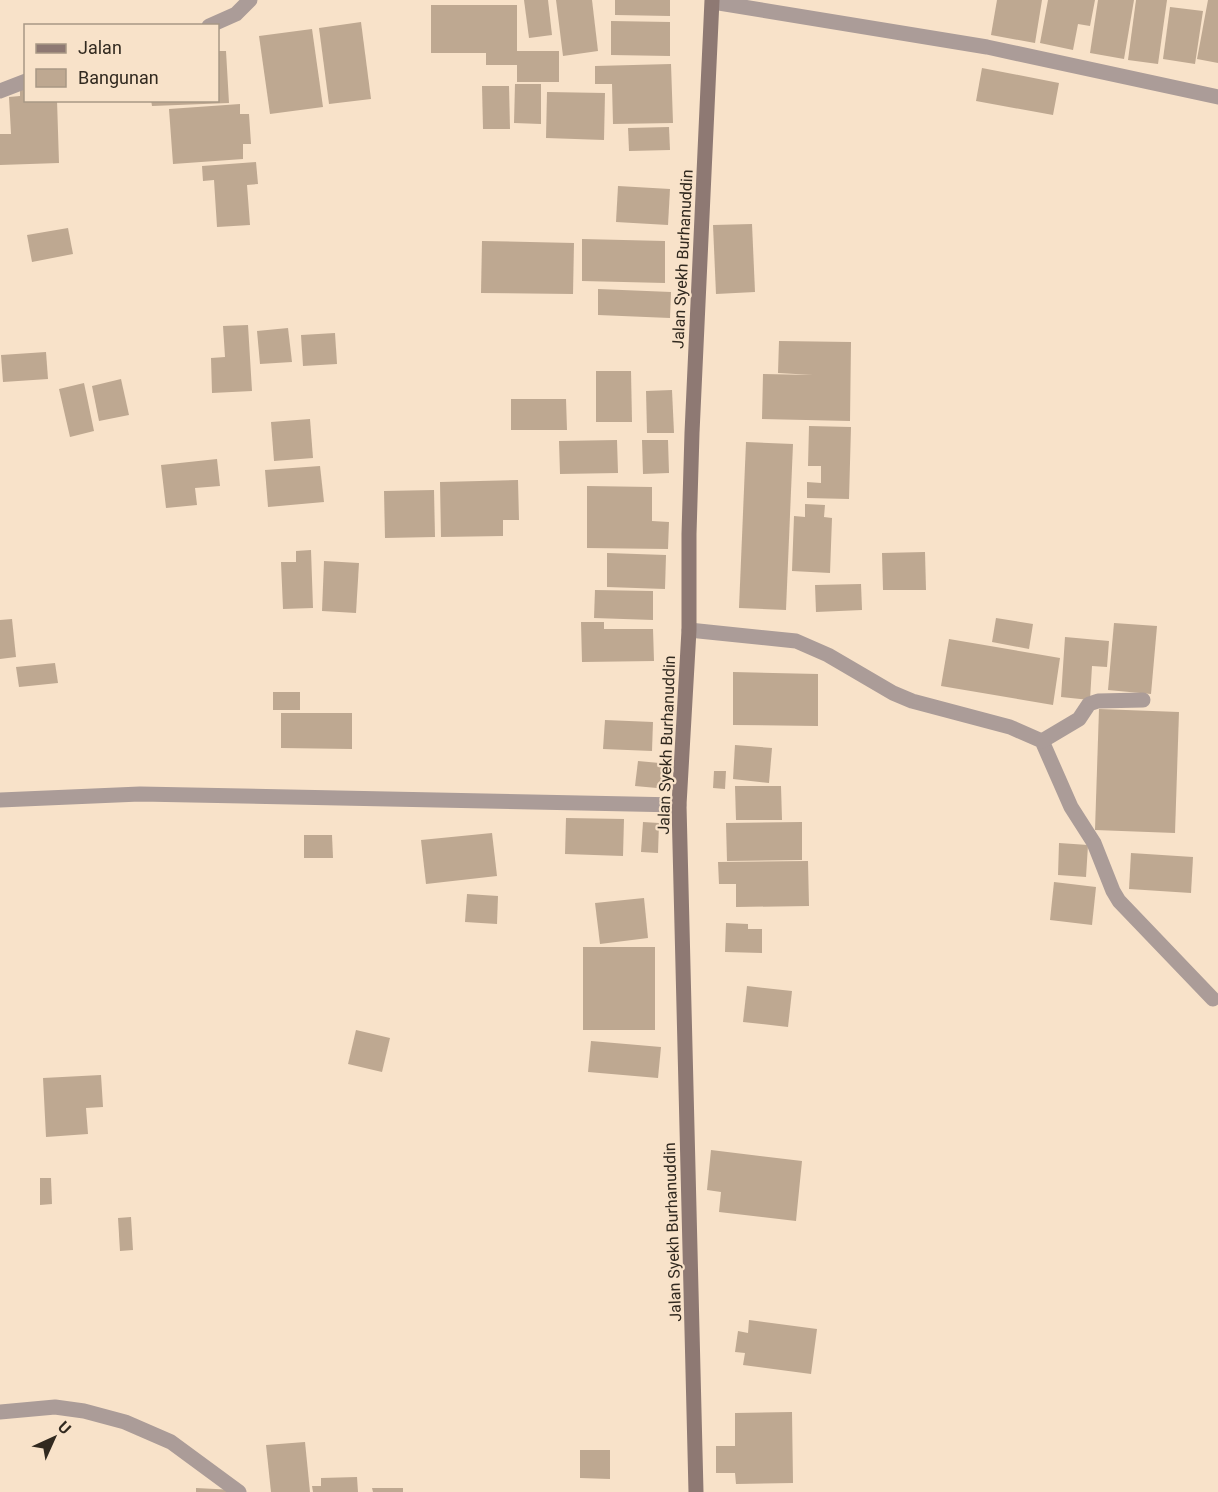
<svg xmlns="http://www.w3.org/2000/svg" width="1218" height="1492" viewBox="0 0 1218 1492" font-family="Roboto,sans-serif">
<rect width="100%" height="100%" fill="#f8e2c9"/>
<g fill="#bea891">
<polygon points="524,0 548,0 552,35 529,38"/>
<polygon points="556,0 592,0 598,51 563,56"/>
<polygon points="615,0 670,0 670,16 615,15"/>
<polygon points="997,0 1042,0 1035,43 991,35"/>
<polygon points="1048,0 1095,0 1090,26 1078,24 1073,50 1040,43"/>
<polygon points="1098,0 1134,0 1124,59 1090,53"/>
<polygon points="1136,0 1167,0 1158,64 1128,60"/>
<polygon points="1208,0 1218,0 1218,63 1197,59"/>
<polygon points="431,5 517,5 517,51 559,51 559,82 517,82 517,65 486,65 486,53 431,53"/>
<polygon points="1170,7 1203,11 1195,64 1163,59"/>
<polygon points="611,21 670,22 670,56 611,55"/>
<polygon points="361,22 371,99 329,104 319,28"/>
<polygon points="312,29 323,107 270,114 259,36"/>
<polygon points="218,51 226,51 229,103 152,106 151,100 218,100"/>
<polygon points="671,64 673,123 613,124 612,84 595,84 595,66"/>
<polygon points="982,68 1059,83 1053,115 976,101"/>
<polygon points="515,84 541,84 541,124 514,123"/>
<polygon points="482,86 509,86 510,129 483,129"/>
<polygon points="20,88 26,88 26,100 57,100 59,163 0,165 0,134 11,134 9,97 20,96"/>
<polygon points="547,92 605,93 604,140 546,138"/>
<polygon points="240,104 240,114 249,114 251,144 243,144 243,159 173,164 169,109"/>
<polygon points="669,127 670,150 629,151 628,128"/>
<polygon points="256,162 258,184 247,185 250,225 217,227 214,180 203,181 202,166"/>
<polygon points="618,186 670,189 668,225 616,222"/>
<polygon points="752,224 755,292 716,294 713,225"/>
<polygon points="68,228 73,254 32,262 27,235"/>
<polygon points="582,239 665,241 665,283 582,281"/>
<polygon points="482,241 574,243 573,294 481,293"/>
<polygon points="598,289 671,292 670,318 598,315"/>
<polygon points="248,325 252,391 212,393 211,358 225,357 223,326"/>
<polygon points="288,328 292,362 260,364 257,331"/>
<polygon points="335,333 337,364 303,366 301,335"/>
<polygon points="779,341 851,342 850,421 762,419 763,374 813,375 778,373"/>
<polygon points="46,352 48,379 3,382 1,355"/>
<polygon points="596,371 631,371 632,422 596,422"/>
<polygon points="121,379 129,415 99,421 92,386"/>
<polygon points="84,383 94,431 70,437 59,389"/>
<polygon points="672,390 674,433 647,433 646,391"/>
<polygon points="511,399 566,399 567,430 511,430"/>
<polygon points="310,419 313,458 274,461 271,422"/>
<polygon points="809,426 851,427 849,499 807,498 807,482 821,483 821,466 808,466"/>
<polygon points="617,440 618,473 560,474 559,441"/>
<polygon points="642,440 668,440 669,473 643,474"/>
<polygon points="746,442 793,444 786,610 739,608"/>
<polygon points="217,459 220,486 195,488 197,505 166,508 161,465"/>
<polygon points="320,466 324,502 268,507 265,470"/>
<polygon points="518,480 519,520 503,520 503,536 441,537 440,482"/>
<polygon points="587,486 652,487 652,521 669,522 668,549 587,548"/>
<polygon points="434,490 435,537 385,538 384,491"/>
<polygon points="805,504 825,505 824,517 832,518 830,573 792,571 794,516 805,517"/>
<polygon points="311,550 313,608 283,609 281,562 296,562 296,551"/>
<polygon points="925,552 926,590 883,590 882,553"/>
<polygon points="607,553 666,555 665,589 607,587"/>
<polygon points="324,561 359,563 356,613 322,611"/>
<polygon points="861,584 862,610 816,612 815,585"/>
<polygon points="595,590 653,591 653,620 594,618"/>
<polygon points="996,618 1033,624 1029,649 992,642"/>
<polygon points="12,619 16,657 0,659 0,620"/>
<polygon points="581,622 604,622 604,629 653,629 654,661 582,662"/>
<polygon points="1114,623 1157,626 1151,694 1108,690"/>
<polygon points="1065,637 1109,641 1107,667 1092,666 1090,700 1061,697"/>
<polygon points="949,639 1060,658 1053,705 941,686"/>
<polygon points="55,663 58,683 19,687 16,667"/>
<polygon points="733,672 818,674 818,726 733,725"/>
<rect x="273" y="692" width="27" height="18"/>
<polygon points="1099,709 1179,712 1175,833 1095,830"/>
<polygon points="281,713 352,713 352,749 281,748"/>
<polygon points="605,720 653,722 652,751 603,749"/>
<polygon points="735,745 772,748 769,783 733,779"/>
<polygon points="638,761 670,764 668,789 635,786"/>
<polygon points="714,771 726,771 725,789 713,788"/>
<polygon points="735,786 781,786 782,820 736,820"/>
<polygon points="566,818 624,819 623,856 565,854"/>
<polygon points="643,822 659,823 658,853 641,852"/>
<polygon points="802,822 802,860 727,861 726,823"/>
<polygon points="492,833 497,876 426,884 421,840"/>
<polygon points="304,835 332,835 333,858 304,858"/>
<polygon points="1059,843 1088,845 1086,877 1058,875"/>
<polygon points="1131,853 1193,857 1191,893 1129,889"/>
<polygon points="808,861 809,906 736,907 736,884 719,884 718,862"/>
<polygon points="1054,882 1096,887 1092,925 1050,920"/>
<polygon points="467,894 498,896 497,924 465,922"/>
<polygon points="644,898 648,938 600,944 595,903"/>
<polygon points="726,923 748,924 748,929 762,929 762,953 725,952"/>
<rect x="583" y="947" width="72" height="83"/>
<polygon points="747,986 792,991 788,1027 743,1022"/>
<polygon points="356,1030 390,1038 382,1072 348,1064"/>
<polygon points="591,1041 661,1047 658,1078 588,1072"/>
<polygon points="101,1075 103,1107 86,1108 88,1134 46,1137 43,1078"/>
<polygon points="711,1150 802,1161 796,1221 719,1212 721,1192 707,1190"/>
<polygon points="40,1178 51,1178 52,1204 40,1205"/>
<polygon points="131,1217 133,1250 120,1251 118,1218"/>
<polygon points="749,1320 817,1329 811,1374 743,1365 745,1353 735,1352 738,1331 748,1333"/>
<polygon points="792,1412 793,1483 736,1484 735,1473 716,1473 716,1446 735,1446 735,1413"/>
<polygon points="305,1442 310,1492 271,1492 266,1445"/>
<polygon points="580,1450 610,1450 610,1479 580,1478"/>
<polygon points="357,1477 358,1492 313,1492 312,1486 321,1486 321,1478"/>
<polygon points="196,1488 235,1490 235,1492 196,1492"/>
<polygon points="372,1488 403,1488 403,1492 373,1492"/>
</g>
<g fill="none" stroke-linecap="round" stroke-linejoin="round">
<g stroke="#ab9c98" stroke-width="15">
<polyline points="713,2 987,47 1218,97"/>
<polyline points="209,26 236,14 250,0"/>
<polyline points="0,91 26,81"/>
<polyline points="689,630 796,641 828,655 893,693 912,701 1010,727 1042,741 1071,807 1094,843 1113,891 1119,901 1213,999"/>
<polyline points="1042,741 1079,719 1089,704 1098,701 1143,700"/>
<polyline points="0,800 140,794 679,805"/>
<polyline points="0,1412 55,1407 84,1411 125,1422 171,1442 239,1492"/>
</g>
<polyline stroke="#8e7973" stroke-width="15" points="696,1492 679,805 689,630 689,534 692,433 712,0"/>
</g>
<g text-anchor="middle" stroke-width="4.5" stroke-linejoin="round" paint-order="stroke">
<g font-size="16" fill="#31291f" stroke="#f8e2c9">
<text transform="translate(682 259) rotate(-87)" y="6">Jalan Syekh Burhanuddin</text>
<text transform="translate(666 745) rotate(-88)" y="6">Jalan Syekh Burhanuddin</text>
<text transform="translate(672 1232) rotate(-92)" y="6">Jalan Syekh Burhanuddin</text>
</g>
</g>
<rect x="24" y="24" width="195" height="78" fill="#f8e2c9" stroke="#a89885" stroke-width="1.5"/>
<rect x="36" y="44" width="30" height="9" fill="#8e7973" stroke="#a89885" stroke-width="1.5"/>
<text x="78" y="54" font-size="18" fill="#31291f">Jalan</text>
<rect x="36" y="69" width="30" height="18" fill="#bea891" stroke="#a89885" stroke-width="1.5"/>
<text x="78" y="84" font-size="18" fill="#31291f">Bangunan</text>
<g transform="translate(54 1438) rotate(45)" stroke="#f8e2c9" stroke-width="4.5" paint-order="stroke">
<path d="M0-4.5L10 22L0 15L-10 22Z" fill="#31291f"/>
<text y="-9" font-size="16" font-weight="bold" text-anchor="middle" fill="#31291f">U</text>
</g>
</svg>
